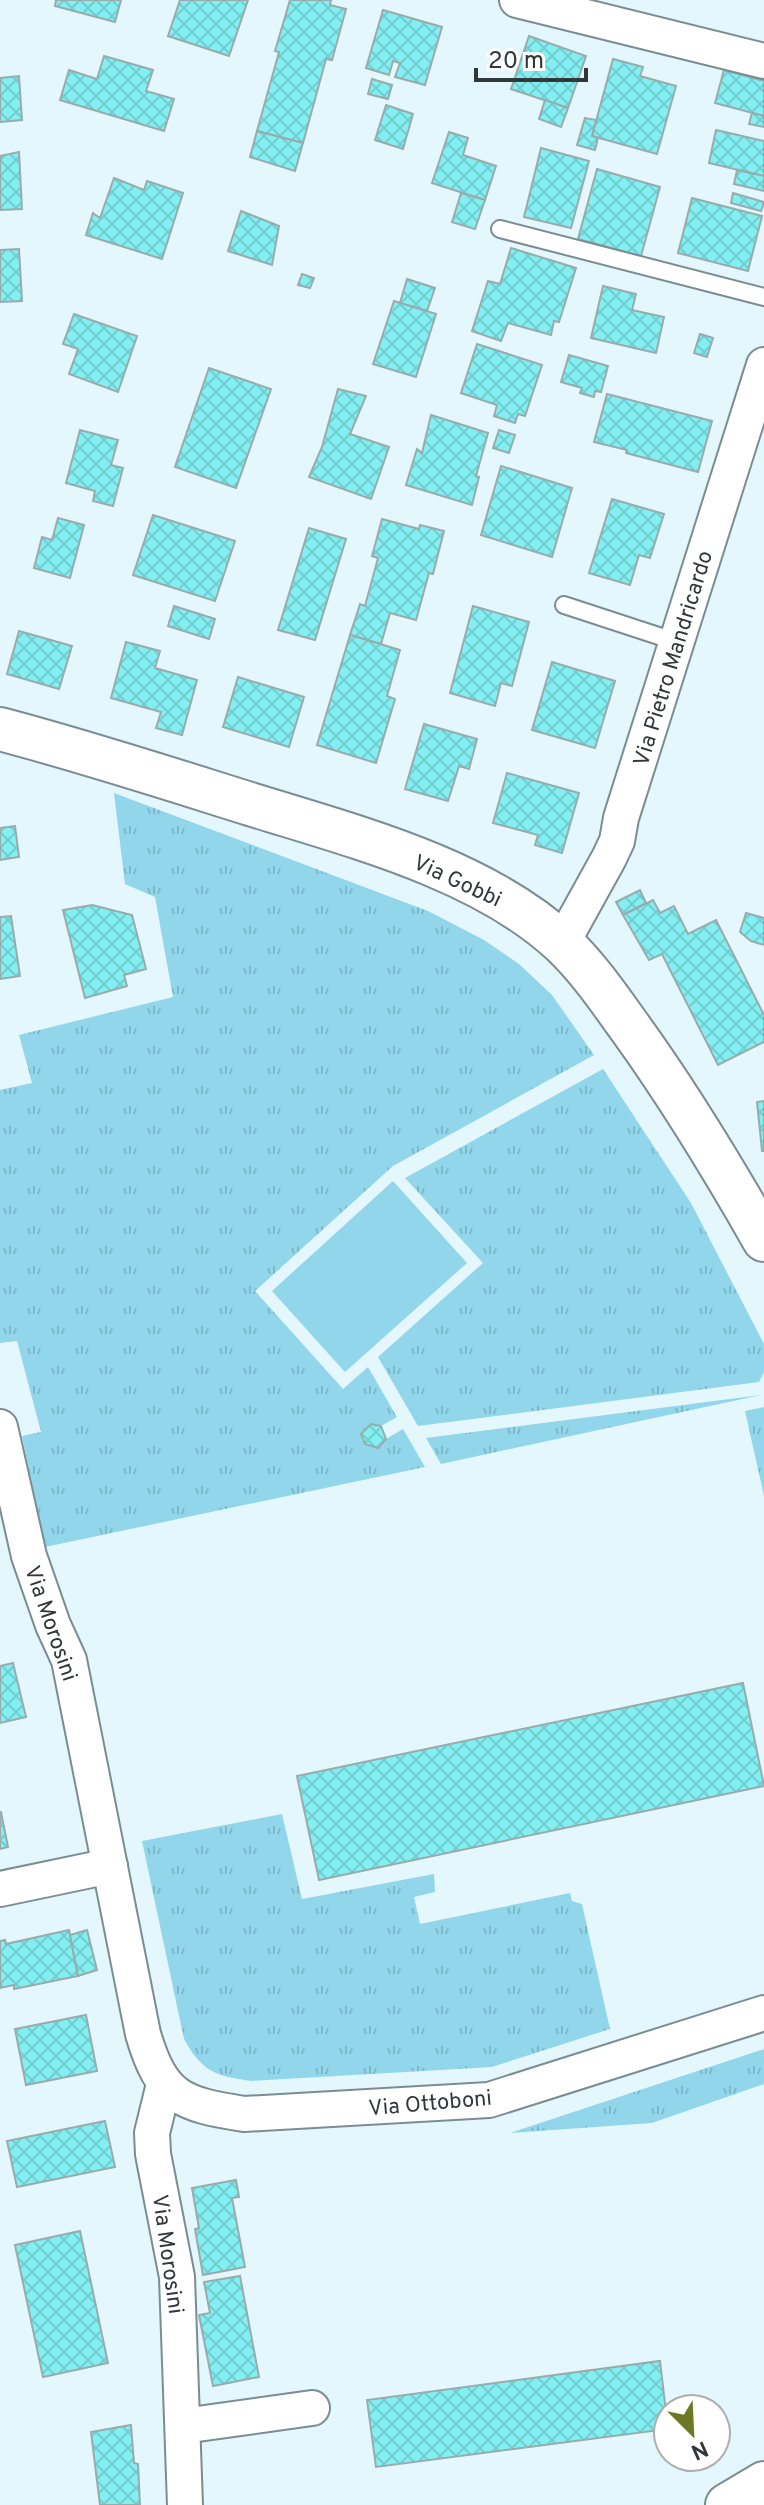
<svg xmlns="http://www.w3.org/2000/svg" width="764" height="2505" viewBox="0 0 764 2505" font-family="Overpass,sans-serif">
<defs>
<pattern id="grass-tufts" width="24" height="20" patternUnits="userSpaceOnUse" patternTransform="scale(2)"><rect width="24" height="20" fill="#91d6eb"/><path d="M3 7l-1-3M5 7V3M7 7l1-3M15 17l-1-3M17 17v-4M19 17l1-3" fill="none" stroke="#7db8ca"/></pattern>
<pattern id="building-cross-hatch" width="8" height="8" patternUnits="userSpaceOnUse" patternTransform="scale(2)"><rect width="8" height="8" fill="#83eff2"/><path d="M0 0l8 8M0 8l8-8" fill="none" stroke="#71ced0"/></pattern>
</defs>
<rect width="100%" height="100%" fill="#e3f7fd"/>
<g fill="url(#grass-tufts)">
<polygon points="114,793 428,911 484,940 519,964 552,995 594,1055 393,1166 255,1291 343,1389 368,1367 397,1417 381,1426 370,1424 361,1434 365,1444 378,1448 386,1439 403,1429 425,1467 45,1547 22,1436 41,1432 17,1341 0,1343 0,1090 32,1083 19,1035 173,997 155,897 125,884"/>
<polygon points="603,1069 691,1203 764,1344 764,1372 759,1382 418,1426 378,1357 483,1263 405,1178"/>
<polygon points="761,1395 441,1464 426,1438"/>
<polygon points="764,1407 764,1496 745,1411"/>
<path d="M282,1814L302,1899L434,1874L435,1892L414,1897L420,1924L570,1893L572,1901L582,1904L610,2029L492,2067L251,2081C216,2076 202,2072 184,2039L142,1841Z"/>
<polygon points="764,2049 764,2084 652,2123 510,2133"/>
</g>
<polygon fill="#91d6eb" points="393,1181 467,1263 345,1372 272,1291"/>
<g fill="url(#building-cross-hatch)" stroke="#98acac" stroke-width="2">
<polygon points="56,0 121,0 115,22 55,6"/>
<polygon points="180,0 248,0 229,56 168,36"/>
<polygon points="290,0 331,0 330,5 346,9 332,60 326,59 303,143 257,131 279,52 275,51"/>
<polygon points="383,10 442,27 425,85 395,77 400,63 393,61 389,75 366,68"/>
<polygon points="529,36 586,56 568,108 511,89"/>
<polygon points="104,56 153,70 146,91 174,99 164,131 60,100 69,70 97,79"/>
<polygon points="613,59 643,67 640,76 676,86 657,154 592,136"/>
<polygon points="724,70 764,81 764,116 715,103"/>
<polygon points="19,76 22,120 0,122 0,78"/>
<polygon points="372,79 392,85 388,99 368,94"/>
<polygon points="545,100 568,108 561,127 539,119"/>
<polygon points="386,105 413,114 403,149 375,140"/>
<polygon points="752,113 764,116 764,127 749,124"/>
<polygon points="585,118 596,120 592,136 598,138 595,150 577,145"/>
<polygon points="716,130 764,141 764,176 709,163"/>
<polygon points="257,131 303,143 295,171 250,157"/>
<polygon points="449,132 468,138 463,155 496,166 485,200 432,183"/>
<polygon points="541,148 589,161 571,228 524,217"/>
<polygon points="19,152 22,209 0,210 0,156"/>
<polygon points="597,169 660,187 641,256 578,239"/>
<polygon points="737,170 764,176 764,191 734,184"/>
<polygon points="114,178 144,190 147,181 183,193 162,259 86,235 93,213 100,218"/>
<polygon points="461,193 485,200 475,229 452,222"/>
<polygon points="733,193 764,202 761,211 731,203"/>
<polygon points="692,198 762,216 748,271 678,253"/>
<polygon points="241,211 279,226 272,265 228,251"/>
<polygon points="511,248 576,268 559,322 554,321 551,335 508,323 501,341 472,331 488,281 500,284"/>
<polygon points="19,249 22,301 0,302 0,250"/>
<polygon points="302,274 314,278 310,288 298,285"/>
<polygon points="407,279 435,288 427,311 400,303"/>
<polygon points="603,286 636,294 632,310 664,317 656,353 591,338"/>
<polygon points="394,301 436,314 416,377 373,364"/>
<polygon points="74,314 137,336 118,392 69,374 78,349 63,344"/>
<polygon points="700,334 713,338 707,357 694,353"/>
<polygon points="477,344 542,365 525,416 518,414 515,423 494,416 497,405 461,393"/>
<polygon points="569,355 608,366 601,392 595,391 594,397 580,393 582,388 561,382"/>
<polygon points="209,368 271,389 236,488 175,467"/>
<polygon points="338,389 366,396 350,434 389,447 371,499 309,477 322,447"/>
<polygon points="607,394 712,421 698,472 626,453 627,450 594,442"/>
<polygon points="431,415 488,433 476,476 479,477 472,505 406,485 417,449 422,453"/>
<polygon points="80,430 118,440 111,465 123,468 113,506 93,501 95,491 66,483"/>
<polygon points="499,430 515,435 509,453 493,448"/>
<polygon points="501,466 572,488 552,557 481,535"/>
<polygon points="612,499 664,514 650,558 639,555 630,585 589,573"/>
<polygon points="153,515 235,541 215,601 133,575"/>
<polygon points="58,518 84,525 70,578 34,568 42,537 52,540"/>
<polygon points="382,519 419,529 420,525 444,531 433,574 429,573 416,620 390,613 381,644 350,635 360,604 365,606 378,558 372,556"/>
<polygon points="309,528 346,539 315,640 278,630"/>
<polygon points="174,606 215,619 209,639 168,626"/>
<polygon points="473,606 529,622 512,686 501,683 495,706 450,693"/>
<polygon points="19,631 72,646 59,689 7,674"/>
<polygon points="350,635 400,650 387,696 395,699 376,763 317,745"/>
<polygon points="126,642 160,651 155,668 197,680 182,735 156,728 161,712 111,698"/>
<polygon points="552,662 615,681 595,748 532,730"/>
<polygon points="238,677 304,697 289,747 223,727"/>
<polygon points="424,724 477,739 469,769 459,766 448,801 405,789"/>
<polygon points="507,773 579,793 562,853 535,845 538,835 493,823"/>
<polygon points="15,826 19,857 0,860 0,828"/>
<polygon points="640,890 646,903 623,915 616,902"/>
<polygon points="653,900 660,913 674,906 688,934 716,920 764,1015 764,1042 718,1065 662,954 649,960 623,915"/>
<polygon points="92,905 132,915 146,969 124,975 127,986 85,998 63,910"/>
<polygon points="746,913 764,918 764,945 751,941 740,932"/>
<polygon points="11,916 20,976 0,979 0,917"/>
<polygon points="764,1101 764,1151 762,1151 757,1102"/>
<polygon points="371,1424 381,1426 386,1439 378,1448 365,1444 361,1434"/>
<polygon points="13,1663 26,1717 0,1723 0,1666"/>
<polygon points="743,1683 764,1786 319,1880 297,1776"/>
<polygon points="1,1812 8,1847 0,1849 0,1812"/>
<polygon points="69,1930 78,1976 14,1989 14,1985 0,1988 0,1941 5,1940 6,1944"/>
<polygon points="87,1930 97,1970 78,1976 70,1935"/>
<polygon points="86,2015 97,2071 26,2085 15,2029"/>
<polygon points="105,2121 115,2167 17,2187 7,2141"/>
<polygon points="236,2180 239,2197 232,2198 245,2267 203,2275 195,2229 199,2228 192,2188"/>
<polygon points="80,2231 108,2363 43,2377 15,2245"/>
<polygon points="240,2276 259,2377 213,2386 199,2315 210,2313 204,2282"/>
<polygon points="660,2361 668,2429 376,2467 367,2400"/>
<polygon points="131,2425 134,2463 138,2464 140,2505 100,2505 91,2432"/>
</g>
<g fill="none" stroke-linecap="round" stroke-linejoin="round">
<g stroke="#7b8d92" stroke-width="20">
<g id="service">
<polyline points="500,229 764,297"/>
<polyline points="564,605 677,642"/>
</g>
</g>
<g stroke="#7b8d92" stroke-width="38">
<g id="minor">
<polyline points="517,0 764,61"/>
<polyline points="562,943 609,858 617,841 621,818 764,365"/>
<path d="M0,1427L29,1556L53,1625L69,1660L143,2034C162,2098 181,2104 244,2114L489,2100L764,2013"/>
<polyline points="0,1889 110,1866"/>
<polyline points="164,2084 152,2133 153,2154 177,2277 185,2505"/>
<polyline points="183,2426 312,2408"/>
</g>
</g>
<g stroke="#7b8d92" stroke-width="46">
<g id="tertiary">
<path d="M0,729C84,751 167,778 250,804C353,836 483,869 563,944C590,970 610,1000 631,1029C680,1097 723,1168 764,1240"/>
<polyline points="727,2505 764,2483"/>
</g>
</g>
<use href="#service" stroke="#fff" stroke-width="16"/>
<use href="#minor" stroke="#fff" stroke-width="34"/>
<use href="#tertiary" stroke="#fff" stroke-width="42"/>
</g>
<g text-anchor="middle" stroke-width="7" stroke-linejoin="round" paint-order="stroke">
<g font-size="22" fill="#30383a" stroke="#fff">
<text transform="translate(672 658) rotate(-73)" y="8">Via Pietro Mandricardo</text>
<text transform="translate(458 880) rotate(25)" y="8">Via Gobbi</text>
<text transform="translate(52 1623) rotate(71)" y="8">Via Morosini</text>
<text transform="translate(430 2102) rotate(-5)" y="8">Via Ottoboni</text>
<text transform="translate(169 2254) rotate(82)" y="8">Via Morosini</text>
</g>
</g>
<g transform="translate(692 2433) rotate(156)"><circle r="38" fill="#ffffff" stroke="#acafb0" stroke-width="2"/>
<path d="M0-6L14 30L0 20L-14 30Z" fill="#6d7824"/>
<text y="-12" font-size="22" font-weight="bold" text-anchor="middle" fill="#30383a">N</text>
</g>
<path d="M476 68v12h110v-12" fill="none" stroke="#30383a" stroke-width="4"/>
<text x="488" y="68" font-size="24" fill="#30383a" stroke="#ffffff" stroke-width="6" paint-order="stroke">20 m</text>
</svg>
